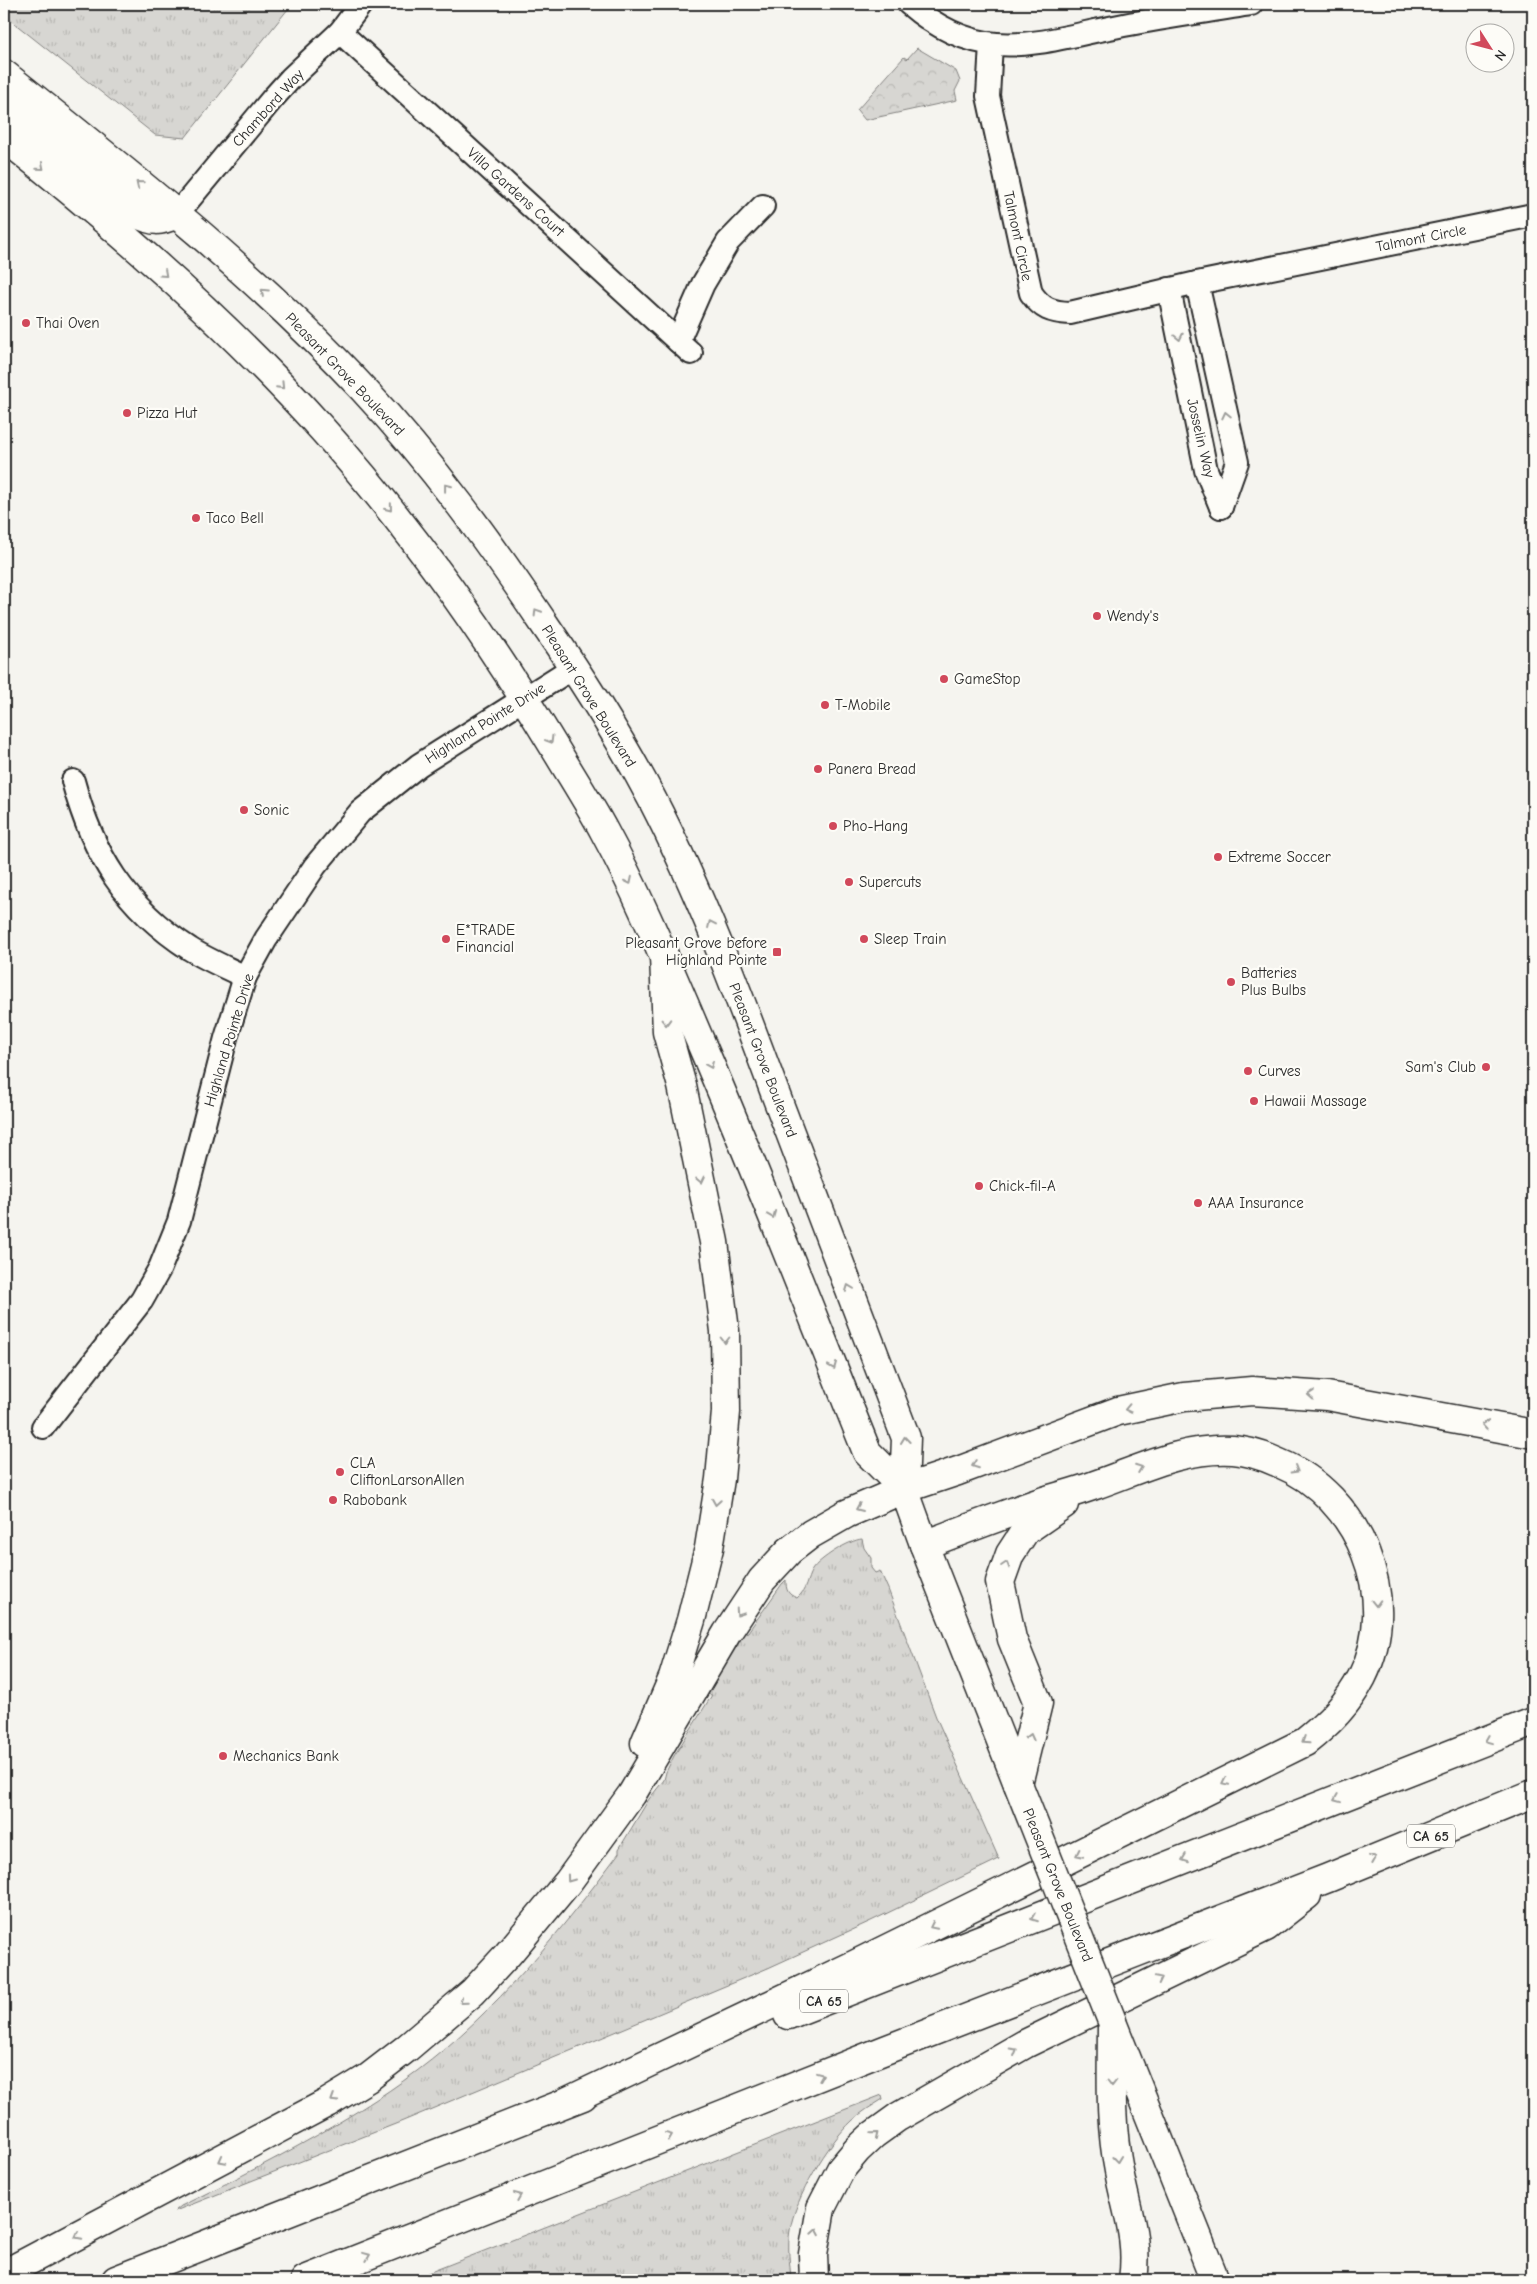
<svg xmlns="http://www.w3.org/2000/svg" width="1537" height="2284" viewBox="0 0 1537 2284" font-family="'Comic Neue',sans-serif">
<defs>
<pattern id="grass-tufts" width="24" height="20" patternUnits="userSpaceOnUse" patternTransform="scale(1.25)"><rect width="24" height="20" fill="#d7d6d2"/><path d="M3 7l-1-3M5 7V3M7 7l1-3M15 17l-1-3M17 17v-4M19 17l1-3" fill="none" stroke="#b9b8b4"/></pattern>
<pattern id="park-crowns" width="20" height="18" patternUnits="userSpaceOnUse" patternTransform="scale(1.25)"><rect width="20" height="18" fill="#d7d6d2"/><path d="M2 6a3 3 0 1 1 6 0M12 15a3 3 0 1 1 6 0" fill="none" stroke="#b9b8b4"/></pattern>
</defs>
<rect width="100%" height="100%" fill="#f5f4ef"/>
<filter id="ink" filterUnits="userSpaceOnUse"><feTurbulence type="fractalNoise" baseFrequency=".02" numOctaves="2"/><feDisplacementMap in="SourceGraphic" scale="10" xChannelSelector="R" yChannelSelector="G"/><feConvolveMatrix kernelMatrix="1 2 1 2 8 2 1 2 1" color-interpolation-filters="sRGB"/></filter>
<g filter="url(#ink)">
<g fill="url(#grass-tufts)" stroke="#81807e">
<polygon points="4,4 292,4 185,138 155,135 4,15"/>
<path d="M862,1539L864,1548L871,1558V1568L875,1573L880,1571L888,1589L936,1717L999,1859L871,1921L768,1968L403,2121L175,2211L181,2206C262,2166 344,2125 417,2071C497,2011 560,1932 619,1853V1849L649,1799L664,1780L666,1772L674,1756L712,1695L705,1694L742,1634L748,1632L782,1584L786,1580C786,1590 787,1594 797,1598C807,1590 806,1580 812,1570C819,1559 849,1540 862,1539Z"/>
<path d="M882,2095L883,2099C872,2106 861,2112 852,2121C828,2143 795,2198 790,2230C787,2247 790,2264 791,2280H410Z"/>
</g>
<polygon fill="url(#park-crowns)" stroke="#81807e" points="917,48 956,71 960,81 955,91 957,100 865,120 857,110 904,57 907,59"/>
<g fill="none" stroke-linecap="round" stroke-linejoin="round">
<g stroke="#2b2b2b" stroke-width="26">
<g id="minor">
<path d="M909,4C983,68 1039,41 1124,25C1166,17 1209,11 1251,4"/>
<polyline points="340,32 691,353"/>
<path d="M991,44L988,96L1031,293C1042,309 1051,312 1070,313L1197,283L1533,215"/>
<polyline points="177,214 273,98 291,78 340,32 361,4"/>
<polyline points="1197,283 1237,462 1221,507"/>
<polyline points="1169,289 1206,470 1221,507"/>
<polyline points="678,341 703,284 728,242 763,206"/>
<path d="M73,781C93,855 125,907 190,949C208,960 227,968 245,977"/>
<polyline points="43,1427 142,1300 160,1268 179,1221 226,1038 245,977 266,939 315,866 360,812 419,765 574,667"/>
</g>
</g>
<g stroke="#2b2b2b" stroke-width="31">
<g id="major">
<path d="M4,74C128,173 254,272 363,389C433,464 490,543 547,628C585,683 621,740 652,799C701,894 738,993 775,1093C819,1208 863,1323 906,1438L904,1489L929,1558L1018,1784"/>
<path d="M4,107L135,213C154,222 159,222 177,214"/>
<path d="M4,137C116,226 227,323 323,430C413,530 490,640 559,755C574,780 590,805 604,831C641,899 670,971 701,1043C759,1178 812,1315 867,1452L904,1489"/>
<polyline points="1112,2022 1215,2280"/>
</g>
</g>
<g stroke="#2b2b2b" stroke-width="31">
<g id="highway">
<polyline points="645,1743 673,1678 691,1620 709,1548 720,1479 726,1412 725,1331 714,1242 682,1086 667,1032 664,955"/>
<polyline points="1018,1784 1038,1703 1012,1639 1000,1582 1010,1554 1025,1531 1064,1504"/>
<polyline points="788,2015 1533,1722"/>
<path d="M1112,2021C1112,2070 1109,2121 1119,2171C1126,2210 1139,2238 1133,2280"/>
<path d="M566,2102L852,1966L1305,1742C1329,1723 1348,1704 1362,1677C1402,1598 1359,1496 1279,1463C1264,1456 1249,1451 1233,1450C1183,1447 1141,1469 1095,1485C1077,1492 1059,1496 1041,1502C1002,1515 963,1530 924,1545"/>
<polyline points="4,2274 327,2103 368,2078 407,2048 473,1992 508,1954 568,1882 632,1794 727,1633 762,1580 789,1551 811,1534 846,1514 904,1489 958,1471 1118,1411 1184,1397 1252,1391 1327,1396 1533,1434"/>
<polyline points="116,2280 583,2096"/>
<polyline points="305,2280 885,2050 1328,1878 1533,1794"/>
<polyline points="814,2280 813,2254 821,2208 841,2169 857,2150 873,2135 898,2117 1025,2044 1266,1927 1307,1895"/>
</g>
</g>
<use href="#minor" stroke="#fdfcf7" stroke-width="22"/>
<use href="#major" stroke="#fdfcf7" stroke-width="28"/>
<use href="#highway" stroke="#fdfcf7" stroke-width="28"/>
<g stroke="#2b2b2b" stroke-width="31" stroke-linecap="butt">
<polyline id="major-bridge" points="1018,1784 1112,2021"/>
</g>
<use href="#major-bridge" stroke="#fdfcf7" stroke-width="28"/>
</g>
<defs><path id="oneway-chevron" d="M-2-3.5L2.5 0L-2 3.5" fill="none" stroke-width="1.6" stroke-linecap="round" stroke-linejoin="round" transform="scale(1.25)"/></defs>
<g stroke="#9e9e9b">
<use href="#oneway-chevron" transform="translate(41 167) rotate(40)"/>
<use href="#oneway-chevron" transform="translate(139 184) rotate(-141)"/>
<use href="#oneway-chevron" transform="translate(164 274) rotate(42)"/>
<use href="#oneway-chevron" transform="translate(264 292) rotate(-137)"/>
<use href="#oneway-chevron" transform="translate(1179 337) rotate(78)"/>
<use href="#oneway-chevron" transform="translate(281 386) rotate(46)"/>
<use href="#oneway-chevron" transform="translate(1226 415) rotate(-103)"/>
<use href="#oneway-chevron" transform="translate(447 487) rotate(-128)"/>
<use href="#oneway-chevron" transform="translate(389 508) rotate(51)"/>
<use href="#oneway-chevron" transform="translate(537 612) rotate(-122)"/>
<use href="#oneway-chevron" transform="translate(550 740) rotate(59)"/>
<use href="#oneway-chevron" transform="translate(629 881) rotate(64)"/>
<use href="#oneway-chevron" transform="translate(711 924) rotate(-115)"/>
<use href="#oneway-chevron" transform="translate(666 1022) rotate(88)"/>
<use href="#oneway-chevron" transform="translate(710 1065) rotate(67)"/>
<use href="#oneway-chevron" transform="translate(701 1180) rotate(78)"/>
<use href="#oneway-chevron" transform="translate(772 1215) rotate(68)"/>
<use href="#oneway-chevron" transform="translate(849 1288) rotate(-111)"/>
<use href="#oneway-chevron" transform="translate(725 1340) rotate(90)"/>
<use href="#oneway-chevron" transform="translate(833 1366) rotate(68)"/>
<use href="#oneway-chevron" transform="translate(1311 1395) rotate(-176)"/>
<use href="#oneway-chevron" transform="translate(1128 1409) rotate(168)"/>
<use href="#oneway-chevron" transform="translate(1485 1425) rotate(-170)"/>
<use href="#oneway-chevron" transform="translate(905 1440) rotate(-96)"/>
<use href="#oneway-chevron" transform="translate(975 1465) rotate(159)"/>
<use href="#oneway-chevron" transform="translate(1139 1468) rotate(-21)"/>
<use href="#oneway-chevron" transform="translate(1295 1470) rotate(30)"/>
<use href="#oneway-chevron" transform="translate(716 1502) rotate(99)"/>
<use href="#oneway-chevron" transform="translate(859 1508) rotate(157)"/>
<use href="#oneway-chevron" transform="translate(1006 1565) rotate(-72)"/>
<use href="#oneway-chevron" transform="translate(1376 1603) rotate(89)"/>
<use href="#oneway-chevron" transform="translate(739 1613) rotate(124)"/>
<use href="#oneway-chevron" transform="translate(1030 1737) rotate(-76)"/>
<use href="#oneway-chevron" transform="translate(1488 1740) rotate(158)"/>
<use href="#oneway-chevron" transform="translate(1305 1741) rotate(147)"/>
<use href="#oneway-chevron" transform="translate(1225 1782) rotate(154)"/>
<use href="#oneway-chevron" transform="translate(1337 1799) rotate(158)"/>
<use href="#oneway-chevron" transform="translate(1079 1854) rotate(154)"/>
<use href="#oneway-chevron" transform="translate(1185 1859) rotate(159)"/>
<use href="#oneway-chevron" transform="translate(1373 1859) rotate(-22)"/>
<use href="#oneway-chevron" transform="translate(570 1879) rotate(126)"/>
<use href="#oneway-chevron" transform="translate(1034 1918) rotate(159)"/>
<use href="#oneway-chevron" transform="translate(933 1926) rotate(154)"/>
<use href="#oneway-chevron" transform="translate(1159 1979) rotate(-26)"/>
<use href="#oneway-chevron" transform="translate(463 2001) rotate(140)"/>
<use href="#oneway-chevron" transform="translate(1014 2051) rotate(-30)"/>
<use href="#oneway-chevron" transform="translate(820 2076) rotate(-22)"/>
<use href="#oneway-chevron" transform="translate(1112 2083) rotate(90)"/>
<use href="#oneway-chevron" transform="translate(334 2099) rotate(148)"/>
<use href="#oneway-chevron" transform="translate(875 2135) rotate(-39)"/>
<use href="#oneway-chevron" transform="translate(669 2136) rotate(-22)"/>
<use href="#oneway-chevron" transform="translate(1117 2159) rotate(84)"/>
<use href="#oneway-chevron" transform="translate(222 2160) rotate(152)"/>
<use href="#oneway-chevron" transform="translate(518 2196) rotate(-22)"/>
<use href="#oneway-chevron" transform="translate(816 2232) rotate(-80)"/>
<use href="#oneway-chevron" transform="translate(78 2236) rotate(152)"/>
<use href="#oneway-chevron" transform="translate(367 2256) rotate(-22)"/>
</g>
</g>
<g fill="#d1495b" stroke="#fdfcf7" stroke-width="2">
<circle cx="26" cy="323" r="5"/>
<circle cx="127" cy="413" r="5"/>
<circle cx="196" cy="518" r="5"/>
<circle cx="1097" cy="616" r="5"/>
<circle cx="944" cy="679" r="5"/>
<circle cx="825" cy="705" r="5"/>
<circle cx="818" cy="769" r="5"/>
<circle cx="244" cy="810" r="5"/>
<circle cx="833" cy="826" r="5"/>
<circle cx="1218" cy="857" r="5"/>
<circle cx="849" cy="882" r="5"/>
<circle cx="446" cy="939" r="5"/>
<circle cx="864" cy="939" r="5"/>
<rect x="772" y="947" width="10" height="10" rx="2.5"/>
<circle cx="1231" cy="982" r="5"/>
<circle cx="1486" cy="1067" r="5"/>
<circle cx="1248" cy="1071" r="5"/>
<circle cx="1254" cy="1101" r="5"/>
<circle cx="979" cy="1186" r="5"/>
<circle cx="1198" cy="1203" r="5"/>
<circle cx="340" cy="1472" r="5"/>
<circle cx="333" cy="1500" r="5"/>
<circle cx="223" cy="1756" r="5"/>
</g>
<g text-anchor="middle" stroke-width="4.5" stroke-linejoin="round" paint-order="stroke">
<g fill="#fdfcf7" stroke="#6a6a68" stroke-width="1">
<rect x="1407" y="1824.5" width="48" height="23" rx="4"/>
<rect x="800" y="1989.5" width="48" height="23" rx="4"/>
</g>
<g font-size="14" font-weight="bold" fill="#2b2b2b">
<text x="1431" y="1841">CA 65</text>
<text x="824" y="2006">CA 65</text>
</g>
<g font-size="15" fill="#2b2b2b" stroke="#fdfcf7">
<text transform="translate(268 108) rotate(-48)" y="5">Chambord Way</text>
<text transform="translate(516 192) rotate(42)" y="5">Villa Gardens Court</text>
<text transform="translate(1018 236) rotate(78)" y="5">Talmont Circle</text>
<text transform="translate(1421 238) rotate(-11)" y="5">Talmont Circle</text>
<text transform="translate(345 374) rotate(46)" y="5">Pleasant Grove Boulevard</text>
<text transform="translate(1201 438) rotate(77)" y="5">Josselin Way</text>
<text transform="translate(589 696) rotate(58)" y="5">Pleasant Grove Boulevard</text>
<text transform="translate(485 723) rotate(-32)" y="5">Highland Pointe Drive</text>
<text transform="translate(229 1040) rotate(-73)" y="5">Highland Pointe Drive</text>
<text transform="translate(763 1060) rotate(69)" y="5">Pleasant Grove Boulevard</text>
<text transform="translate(1058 1885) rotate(68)" y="5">Pleasant Grove Boulevard</text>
</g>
<g font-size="15" fill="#2b2b2b" stroke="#fdfcf7" text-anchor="start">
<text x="36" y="328">Thai Oven</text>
<text x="137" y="418">Pizza Hut</text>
<text x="206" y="523">Taco Bell</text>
<text x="1107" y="621">Wendy's</text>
<text x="954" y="684">GameStop</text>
<text x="835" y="710">T-Mobile</text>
<text x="828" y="774">Panera Bread</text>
<text x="254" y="815">Sonic</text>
<text x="843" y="831">Pho-Hang</text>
<text x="1228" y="862">Extreme Soccer</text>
<text x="859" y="887">Supercuts</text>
<text x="456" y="935">E*TRADE<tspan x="456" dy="17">Financial</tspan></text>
<text x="874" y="944">Sleep Train</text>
<text x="767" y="948" text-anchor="end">Pleasant Grove before<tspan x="767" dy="17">Highland Pointe</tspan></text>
<text x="1241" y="978">Batteries<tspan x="1241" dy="17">Plus Bulbs</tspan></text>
<text x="1476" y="1072" text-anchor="end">Sam's Club</text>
<text x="1258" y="1076">Curves</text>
<text x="1264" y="1106">Hawaii Massage</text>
<text x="989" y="1191">Chick-fil-A</text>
<text x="1208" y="1208">AAA Insurance</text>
<text x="350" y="1468">CLA<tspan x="350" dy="17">CliftonLarsonAllen</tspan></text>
<text x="343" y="1505">Rabobank</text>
<text x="233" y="1761">Mechanics Bank</text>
</g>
</g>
<rect width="1537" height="2284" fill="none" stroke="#fdfcf7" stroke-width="20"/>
<rect x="10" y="10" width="1517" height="2264" fill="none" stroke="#2b2b2b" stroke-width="2" filter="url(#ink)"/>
<g transform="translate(1490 48) rotate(126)"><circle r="24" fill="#fdfcf7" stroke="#a9a8a5"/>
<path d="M0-4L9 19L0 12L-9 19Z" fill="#d1495b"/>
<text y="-8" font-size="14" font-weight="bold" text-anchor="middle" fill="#2b2b2b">N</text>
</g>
</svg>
